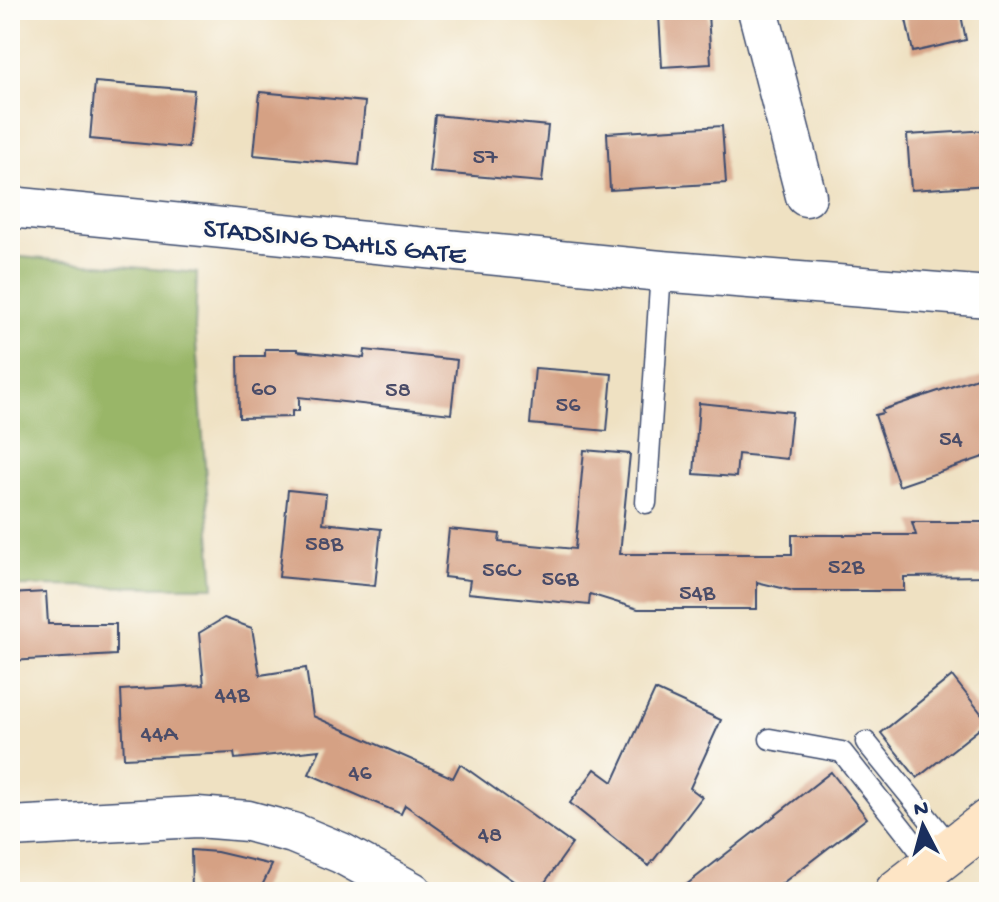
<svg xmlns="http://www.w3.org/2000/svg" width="999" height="902" viewBox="0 0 999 902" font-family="'Gochi Hand',sans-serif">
<rect width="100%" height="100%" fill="#fdfcf7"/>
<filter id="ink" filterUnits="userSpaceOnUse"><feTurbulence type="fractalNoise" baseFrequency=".0125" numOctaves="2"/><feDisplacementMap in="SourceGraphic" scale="16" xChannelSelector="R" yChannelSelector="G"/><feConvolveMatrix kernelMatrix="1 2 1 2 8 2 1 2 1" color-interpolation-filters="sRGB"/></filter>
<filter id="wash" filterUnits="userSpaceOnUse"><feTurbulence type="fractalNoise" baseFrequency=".006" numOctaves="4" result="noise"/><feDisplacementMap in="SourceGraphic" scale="32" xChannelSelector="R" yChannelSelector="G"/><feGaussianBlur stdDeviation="1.8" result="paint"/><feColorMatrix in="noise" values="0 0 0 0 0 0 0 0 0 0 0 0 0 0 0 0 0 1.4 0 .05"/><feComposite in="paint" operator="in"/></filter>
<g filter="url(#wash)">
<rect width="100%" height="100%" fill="#efe1c2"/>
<polygon fill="#99b668" stroke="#5a7263" stroke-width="2" points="10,256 197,273 195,329 214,587 10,586"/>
<g id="blocks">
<g fill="#d5a184">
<polygon points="904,10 960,10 966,40 913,52"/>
<polygon points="708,13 711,64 662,67 659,15"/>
<polygon points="95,82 194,90 188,148 90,139"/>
<polygon points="260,92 365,102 359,165 254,155"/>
<polygon points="435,115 548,126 542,182 429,172"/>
<polygon points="722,126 726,183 610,190 607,133"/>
<polygon points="989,130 989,185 911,190 907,135"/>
<polygon points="265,349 298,349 298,351 364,358 365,350 457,360 451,414 299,397 299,411 292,411 292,417 239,418 238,356 265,356"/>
<polygon points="535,368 612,374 607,431 530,424"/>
<polygon points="989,374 989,455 899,486 875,415 883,413 882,410"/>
<polygon points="699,403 792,412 787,459 738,454 736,477 694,474"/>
<polygon points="584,450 630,454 620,554 792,554 792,535 916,535 912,522 989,522 989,576 904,577 904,591 794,591 757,582 757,609 638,609 590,594 589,605 468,593 470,580 444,577 449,529 500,534 499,542 575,549"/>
<polygon points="288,490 326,494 323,523 381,529 375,586 279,577"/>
<polygon points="46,592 48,624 116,624 116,655 10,661 10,594"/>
<polygon points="224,618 252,628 260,675 306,668 313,716 453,778 460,764 572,844 538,892 529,892 405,805 401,814 309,774 320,750 235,759 234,753 124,758 121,690 204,685 199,633"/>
<polygon points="952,676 988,722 917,778 881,733"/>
<polygon points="655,690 721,720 690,788 702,797 649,866 570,803 595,769 613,782"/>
<polygon points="831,772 867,818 771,892 677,892"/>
<polygon points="191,850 217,852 272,865 259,892 192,892"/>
</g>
</g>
</g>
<g filter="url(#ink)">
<use href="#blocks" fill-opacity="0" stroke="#3b4a6d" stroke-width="2"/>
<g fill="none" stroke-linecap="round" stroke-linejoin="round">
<g stroke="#3b4a6d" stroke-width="23">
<g id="service">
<polyline points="646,503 661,271"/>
<polyline points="770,739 842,752 932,866"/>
<polyline points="866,742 953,849"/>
</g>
</g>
<g stroke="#3b4a6d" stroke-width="43">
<g id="minor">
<polyline points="758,10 806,196"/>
<polyline points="10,207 661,271 989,297"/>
<polyline points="10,827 197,817 248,821 293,833 341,853 412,892"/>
</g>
</g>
<g stroke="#3b4a6d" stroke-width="47">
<polyline id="secondary" points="897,892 989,821"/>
</g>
<use href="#service" stroke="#fff" stroke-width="20"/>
<use href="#minor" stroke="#fff" stroke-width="40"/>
<use href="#secondary" stroke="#fee5c5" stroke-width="44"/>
</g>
</g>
<g text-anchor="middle" stroke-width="6" stroke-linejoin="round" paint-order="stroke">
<g font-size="24" fill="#4a4c68">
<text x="485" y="163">57</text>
<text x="264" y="395">60</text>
<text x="398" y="396">58</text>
<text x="568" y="411">56</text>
<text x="951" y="445">54</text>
<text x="324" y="550">58B</text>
<text x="846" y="573">52B</text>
<text x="501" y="576">56C</text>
<text x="560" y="585">56B</text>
<text x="697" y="599">54B</text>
<text x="232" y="701">44B</text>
<text x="159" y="740">44A</text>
<text x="360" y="779">46</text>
<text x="490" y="841">48</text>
</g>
<g font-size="28" fill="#1b2f5e" stroke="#fdfcf7">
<text transform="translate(335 239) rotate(6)" y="10">STADSING DAHLS GATE</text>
</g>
</g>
<rect width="999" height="902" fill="none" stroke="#fdfcf7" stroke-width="40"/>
<g transform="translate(923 826) rotate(354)" stroke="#fdfcf7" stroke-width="6" paint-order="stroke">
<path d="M0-6L14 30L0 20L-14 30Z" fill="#1b2f5e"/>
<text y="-12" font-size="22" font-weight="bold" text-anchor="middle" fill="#1b2f5e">N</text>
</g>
</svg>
